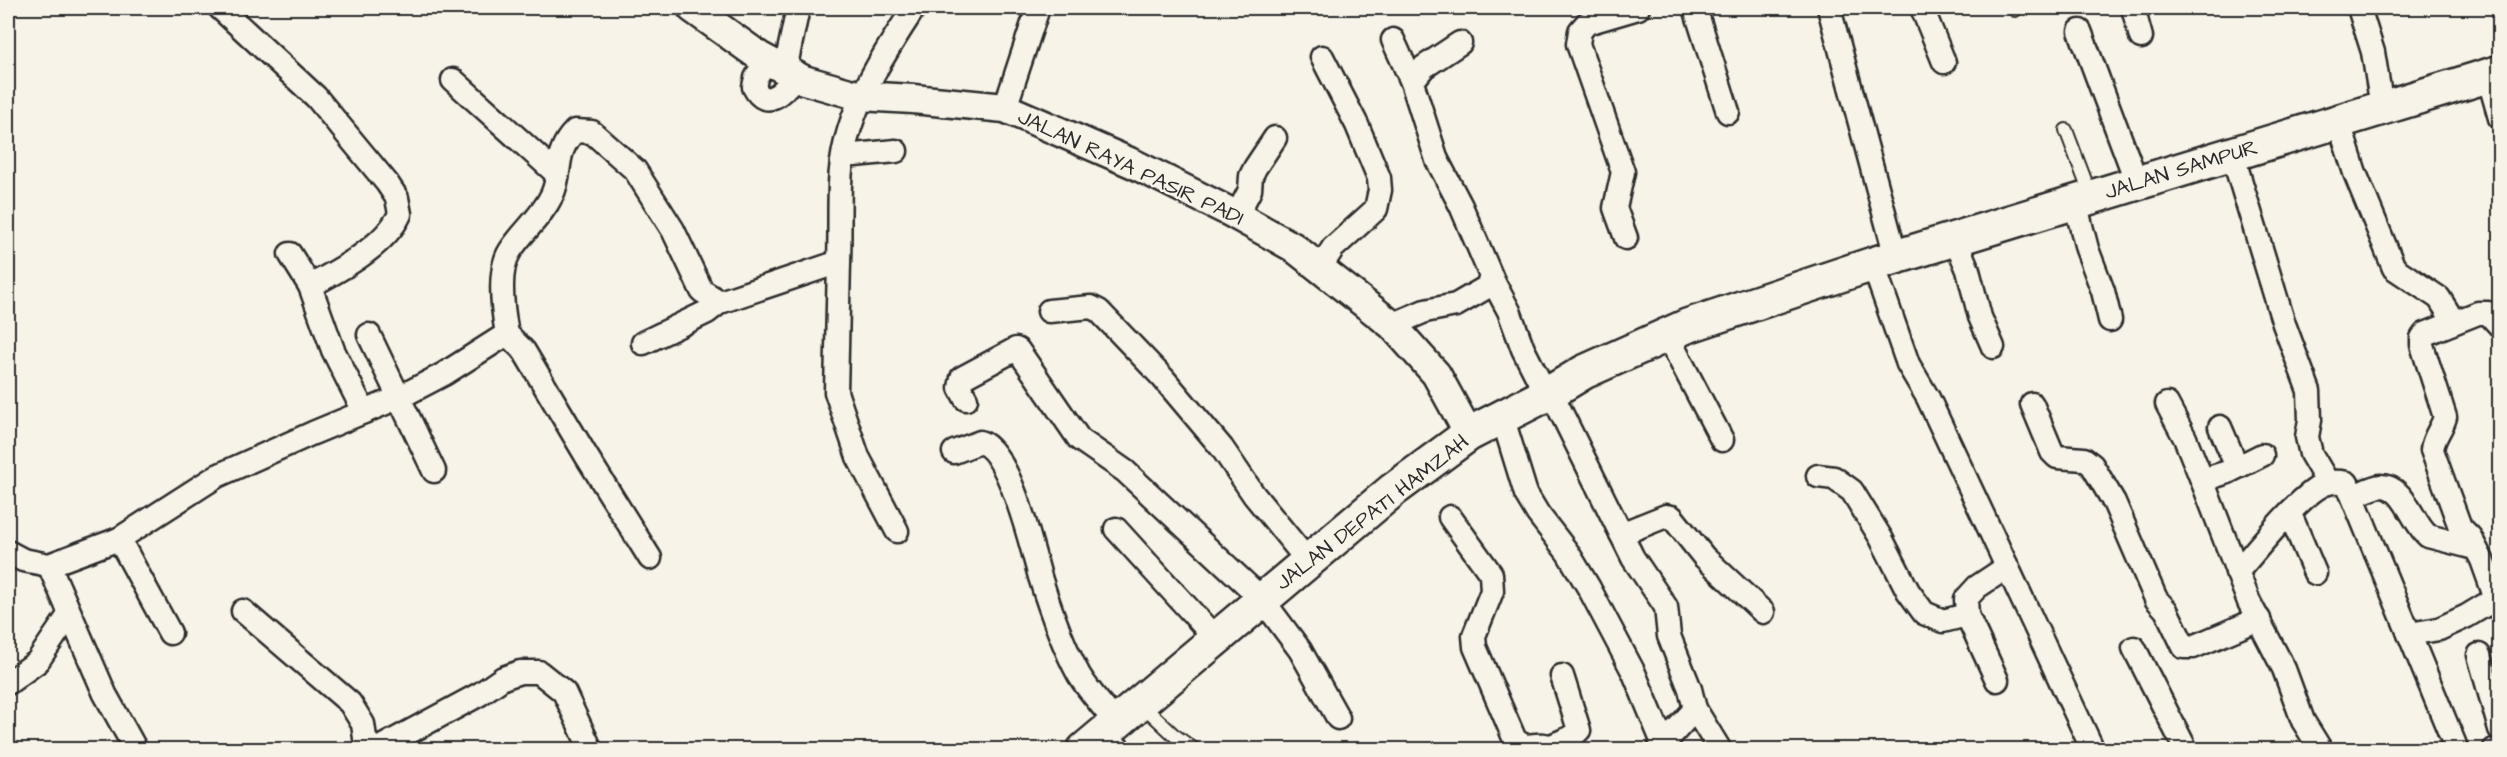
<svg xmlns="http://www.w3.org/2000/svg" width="2507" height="757" viewBox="0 0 2507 757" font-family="'Architects Daughter',sans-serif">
<rect width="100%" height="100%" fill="#f7f3e8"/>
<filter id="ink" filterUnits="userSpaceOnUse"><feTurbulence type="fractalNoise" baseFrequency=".0167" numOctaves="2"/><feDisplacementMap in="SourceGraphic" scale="12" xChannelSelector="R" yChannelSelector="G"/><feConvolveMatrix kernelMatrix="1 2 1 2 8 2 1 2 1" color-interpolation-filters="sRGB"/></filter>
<g filter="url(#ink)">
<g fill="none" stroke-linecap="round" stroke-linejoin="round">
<g stroke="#2b2b2b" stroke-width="16">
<g id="service">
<polyline points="2015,8 2015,10"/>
<polyline points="2066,130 2091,196"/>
<polyline points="1140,703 1174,735 1195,750"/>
</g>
</g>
<g stroke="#2b2b2b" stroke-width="27">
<g id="minor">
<path d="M220,8L316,97L387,183L397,198L400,214C385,246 340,270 310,286L333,350L364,412"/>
<polyline points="1695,8 1728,112"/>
<polyline points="1829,8 1896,257"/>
<polyline points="1922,8 1944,62"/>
<polyline points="2133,8 2141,37"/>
<polyline points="2359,8 2373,52 2382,107"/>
<polyline points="2080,31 2137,183"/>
<path d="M766,60L756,78L754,87C767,113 786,88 796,76"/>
<polyline points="785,70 798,8"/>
<polyline points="2488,76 2500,118"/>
<polyline points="453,80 556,173"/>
<polyline points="1412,82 1424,67 1460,43"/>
<polyline points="1005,108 1038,8"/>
<polyline points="2338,120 2355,173 2394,268 2439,298 2454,322"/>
<polyline points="2232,153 2284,324 2309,391 2310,420 2307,437 2311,454 2328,483"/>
<polyline points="844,156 896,151"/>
<polyline points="2075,202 2087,249 2103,291 2110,320"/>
<polyline points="1237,215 1250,190 1251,176 1255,168 1275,138"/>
<polyline points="1626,238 1615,208 1623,172 1578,44 1580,31 1587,23 1638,8"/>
<polyline points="1955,239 1968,270 1980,317 1993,347"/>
<polyline points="290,254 310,286"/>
<polyline points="839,262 836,392 858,457 897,531"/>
<polyline points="1873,264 1908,364 1928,398 2093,750"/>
<polyline points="1320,268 1333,248 1376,209 1380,190 1379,178 1357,125 1322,57"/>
<polyline points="1494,283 1509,311 1523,349 1546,394"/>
<polyline points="1049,311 1091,307 1099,311 1163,378 1222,448 1254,495 1307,560"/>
<polyline points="1392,325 1425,311 1456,305 1494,283 1461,206 1437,160 1412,82 1393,40"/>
<path d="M2500,326L2488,313H2478L2425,334L2422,338V345L2445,417C2442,429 2433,437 2432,450L2460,527L2470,537L2482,560L2500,610"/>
<polyline points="507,334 524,351 587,457 650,558"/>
<polyline points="369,335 434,471"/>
<polyline points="1667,335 1722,440"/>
<polyline points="643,343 707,312 720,302"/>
<polyline points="1551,392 1633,558 1666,607 1669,636 1690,689 1695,709"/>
<polyline points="966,399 960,388 962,378 1016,349 1018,350 1079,439 1125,471 1262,599 1300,650 1338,718"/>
<polyline points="2032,404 2052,452 2057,457 2084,459 2092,465 2114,502 2156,599 2166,610 2184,647 2193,647 2259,619"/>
<polyline points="2167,404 2185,438 2202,480"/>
<polyline points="1502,416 1526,494 1538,514 1568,553 1589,588 1634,673 1663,743"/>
<polyline points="2220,427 2237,467"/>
<path d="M954,452L980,442C1009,450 1032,548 1040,577C1050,609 1063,646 1079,675C1089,692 1104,707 1116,723"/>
<polyline points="2262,455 2228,472 2202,480 2249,602 2284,669 2303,721 2321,750"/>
<polyline points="1818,476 1834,478 1852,491 1881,538 1908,591 1924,613 1943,621 1967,615"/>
<path d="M2354,496C2362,493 2372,487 2381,486C2405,486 2412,523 2428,536L2475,548"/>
<polyline points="2290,514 2315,573"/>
<path d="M1450,517L1491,574L1492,591L1474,636L1475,647L1515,740L1524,746C1533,746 1546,741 1553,750"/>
<polyline points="1116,529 1216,639"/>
<polyline points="1621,534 1666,516 1672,517 1704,557 1763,612"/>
<polyline points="119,539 170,633"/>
<path d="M8,552L23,560L49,565L119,539L217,476L313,433L400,397L444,374L507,334C503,312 497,271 510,251C522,232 541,218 552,195C563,171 553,153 575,131L592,132L635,170L673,230L702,291L720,302L839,262C840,236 839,210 840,184C842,116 879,62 914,8"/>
<polyline points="49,565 105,694 136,750"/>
<path d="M2237,572C2256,551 2303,490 2328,483C2334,481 2342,482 2347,483L2457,750"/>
<polyline points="243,611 350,703 363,724 365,738 372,750"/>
<polyline points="2409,634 2439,629 2467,616 2500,596"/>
<polyline points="2134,648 2186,750"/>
<polyline points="2479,655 2500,729"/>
<polyline points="1997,680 1967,615 1966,599 1977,587 2007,567"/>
<polyline points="8,683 37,662 69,615"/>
<polyline points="1103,733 1120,750"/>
<polyline points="1551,746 1572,737 1579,730 1562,676"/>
<polyline points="376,750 480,694 503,678 520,672 539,672 564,692 591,750"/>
<polyline points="1658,750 1695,709 1720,750"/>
<polyline points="2494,750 2500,749"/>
</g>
</g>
<g stroke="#2b2b2b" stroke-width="33">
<polyline id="tertiary" points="692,8 759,56 804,80 860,96 913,99 1005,108 1134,164 1232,213 1293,247 1392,325 1436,374 1469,434"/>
</g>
<g stroke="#2b2b2b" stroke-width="38">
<polyline id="secondary" points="1084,750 1393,490 1469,434 1551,392 1584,372 1687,326 1873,264 2500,72"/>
</g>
<use href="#service" stroke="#f7f3e8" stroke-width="12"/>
<use href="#minor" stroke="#f7f3e8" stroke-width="22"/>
<use href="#tertiary" stroke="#f7f3e8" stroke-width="28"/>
<use href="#secondary" stroke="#f7f3e8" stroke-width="33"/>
</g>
</g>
<g text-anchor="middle" stroke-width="5" stroke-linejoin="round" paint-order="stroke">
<g font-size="21" fill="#2b2b2b" stroke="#f7f3e8">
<text transform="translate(1131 167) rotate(25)" y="7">JALAN RAYA PASIR PADI</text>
<text transform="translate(2181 169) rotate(-17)" y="7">JALAN SAMPUR</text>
<text transform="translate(1372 512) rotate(-38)" y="7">JALAN DEPATI HAMZAH</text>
</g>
</g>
<rect width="2507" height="757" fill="none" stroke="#f7f3e8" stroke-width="30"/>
<rect x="15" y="15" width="2477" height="727" fill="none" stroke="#2b2b2b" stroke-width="2" filter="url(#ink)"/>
</svg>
